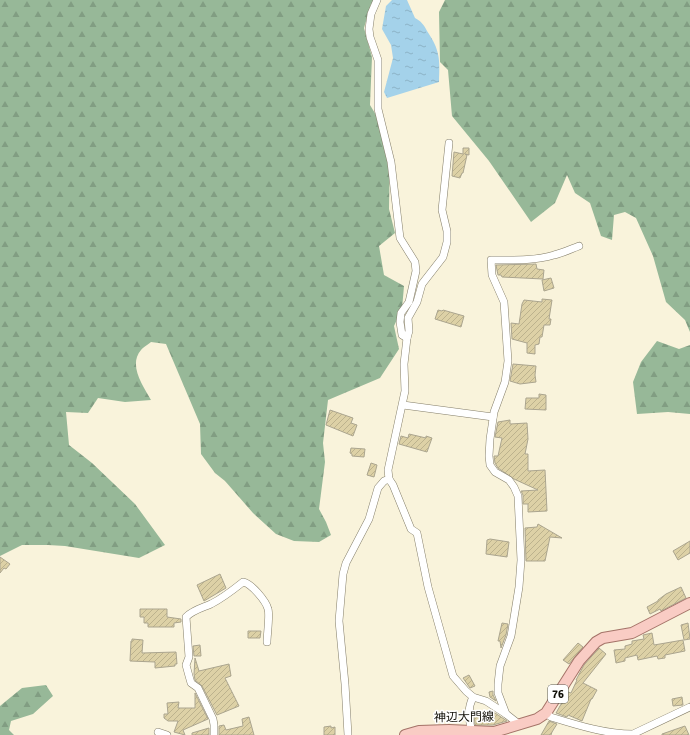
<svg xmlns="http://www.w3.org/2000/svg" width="690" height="735" viewBox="0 0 690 735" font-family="Signika,'Noto Sans JP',sans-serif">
<defs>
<pattern id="forest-firs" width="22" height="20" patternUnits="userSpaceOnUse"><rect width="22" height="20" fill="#97b898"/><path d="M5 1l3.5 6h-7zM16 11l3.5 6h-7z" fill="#819d82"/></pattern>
<pattern id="water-ripples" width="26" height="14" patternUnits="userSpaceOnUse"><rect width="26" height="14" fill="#a4d2ea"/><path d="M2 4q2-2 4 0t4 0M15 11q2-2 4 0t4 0" fill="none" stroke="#8cb3c7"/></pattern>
<pattern id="building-hatch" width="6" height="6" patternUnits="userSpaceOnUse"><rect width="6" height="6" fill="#ddd1a6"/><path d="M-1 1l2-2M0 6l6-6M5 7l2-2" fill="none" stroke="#bcb28d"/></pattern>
</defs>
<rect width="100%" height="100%" fill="#f9f3db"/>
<g fill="url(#forest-firs)">
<path d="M0,0H374L371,4L364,28L372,57L370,105L376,115L390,147L389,209L395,233L379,246L384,275L404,286L402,309L394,326L399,349L380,378L328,400L323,443L325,462L319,509L326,522L331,535L319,542L294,541L276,534L253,513L225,481L215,473L201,454L200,424L166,344L151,342C148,345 143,347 141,350C128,365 143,386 151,400L125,402L98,398L88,413L66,412L69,445L92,463L135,504L165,545L139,558L65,546L48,545H22L0,556Z"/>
<polygon points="445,0 690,0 690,332 685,320 666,302 653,256 636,218 625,212 614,215 612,240 601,236 590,203 575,193 567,175 555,203 531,222 489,161 452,116 448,70 440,62 439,12"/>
<polygon points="657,341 679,349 690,345 690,414 668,412 637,414 633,382 641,362"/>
<polygon points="46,685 53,696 33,714 11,721 9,730 14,735 0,735 0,706 22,688"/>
</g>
<path fill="url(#water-ripples)" d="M392,0H407L415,18C421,21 424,25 427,31C440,50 440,59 439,82L387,98L384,92L393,58L391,45L382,29L386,6Z"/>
<g fill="url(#building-hatch)" stroke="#aba58f">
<polygon points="463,148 469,148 469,155 465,154 467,155 463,173 462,173 460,178 452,176 454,152 463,154"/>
<polygon points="536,264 537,269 544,270 543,279 502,277 501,275 498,275 496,265"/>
<polygon points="551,278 554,288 544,291 542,280"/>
<polygon points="542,299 552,300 549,319 551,319 550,325 544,325 542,337 540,337 539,344 535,345 535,354 527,353 527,343 512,339 511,323 519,324 522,304 524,300 542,302"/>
<polygon points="438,310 442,311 443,310 464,316 461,327 435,319"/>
<polygon points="513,364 536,366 535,375 536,382 520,384 510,381"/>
<polygon points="539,394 546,395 546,410 525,409 526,398 539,398"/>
<polygon points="330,410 353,418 351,423 357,425 353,436 326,425"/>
<polygon points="510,420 510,424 527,423 528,439 525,454 528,454 528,471 545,470 547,511 528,512 528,504 523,504 523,495 521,491 538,490 514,479 498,468 495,463 494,456 498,456 502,438 495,437 498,422"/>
<polygon points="409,434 426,438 426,436 432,438 427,452 399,444 401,436 408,438"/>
<polygon points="351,448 365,449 364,457 352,456 352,454 350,453"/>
<polygon points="371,463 377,465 374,477 367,475"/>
<polygon points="538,524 562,538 550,537 545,561 526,561 525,528 537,527"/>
<polygon points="490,539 509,542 507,557 486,554 487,540"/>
<polygon points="690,541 690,553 678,560 673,551"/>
<polygon points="0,557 10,564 6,569 4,568 0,573"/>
<polygon points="220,574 226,588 204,601 197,585"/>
<polygon points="681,587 686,598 661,611 660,609 650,614 647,607 658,601 658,600 666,594"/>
<polygon points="140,609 167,609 167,617 181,619 181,622 174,623 174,627 148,627 148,623 144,623 144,617 140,617"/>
<polygon points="502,623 508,624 506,635 501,648 500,641 498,641"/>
<polygon points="688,623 690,639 684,640 681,625"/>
<polygon points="248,631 261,631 260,638 248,638"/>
<polygon points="652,633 654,645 683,640 685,651 665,655 665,658 658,659 657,656 638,660 637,655 625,658 625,661 616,663 614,650 625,649 625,646 632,644 632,641 644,639 643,635"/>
<polygon points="132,639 143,640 142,653 176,652 177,664 175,664 175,666 155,668 155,662 130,661 131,641 132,641"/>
<polygon points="578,643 583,647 569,664 563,660"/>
<polygon points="200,645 201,656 194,656 193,646"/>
<polygon points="599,648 606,654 583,683 597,690 592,699 591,699 582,721 568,715 567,717 556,713 568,692 571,693 577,680 576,680 584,665"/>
<polygon points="195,658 199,671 229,664 231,676 225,678 239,706 217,715 202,686 195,680 194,674"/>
<polygon points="469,675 475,686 470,688 463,678"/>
<polygon points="493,691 493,695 496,701 490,697 489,692"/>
<polygon points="195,693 208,719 183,730 185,735 174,732 178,721 168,721 164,718 164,714 168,714 167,703 179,702 178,708 195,708"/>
<polygon points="682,697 683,705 673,706 672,699"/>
<polygon points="479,713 495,713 507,721 493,725 475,725 474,714"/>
<polygon points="249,717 254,735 219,735 219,726 224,725 226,730 243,726 242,719"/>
<polygon points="549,721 557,724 552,732 551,735 541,735"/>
<polygon points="331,726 331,728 335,727 335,735 324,735 324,727"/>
<polygon points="685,726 689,735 662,735 662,734"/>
<polygon points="209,728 209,735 192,735 192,733"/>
</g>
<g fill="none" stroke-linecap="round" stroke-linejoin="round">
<g stroke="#847e69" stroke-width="8">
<g id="minor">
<polyline points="377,0 371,14 369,29 370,37 378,60 378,109 391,162 400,238 415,262 416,271 409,302 401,313 400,322 402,335 407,338"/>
<polyline points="403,405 493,417"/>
<polyline points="389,479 393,485 411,529 417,533 428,587 453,676 466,691 473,697 486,701 506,714"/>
<path d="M546,713L551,717C577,725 605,734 633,734L690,707"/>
<path d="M520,725L506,714L498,693V684L500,666L511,636L519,587L521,560L518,496L514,487L509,480L495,472L490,465L489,456L490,439L494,412L505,382L508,361L504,302L492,275L491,260C512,260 534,261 554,255C563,253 571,249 579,246"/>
<polyline points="158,732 167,735"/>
<path d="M214,735V725L213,719L198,688L191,683L189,676L186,665L189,657L186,617C193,610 202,608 211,604C223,598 233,590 243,582C251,583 266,601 268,609C270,615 267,635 267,642"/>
<polyline points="348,735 345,684 339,621 343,574 346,563 369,519 378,488 384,481 389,479 388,470 405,391 404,364 407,338 409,331 408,318 417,302 422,284 443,257 447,242 447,231 442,210 449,143"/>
<path d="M472,735C470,720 466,712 473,697"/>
</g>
</g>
<g stroke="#a47368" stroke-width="12">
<polyline id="primary" points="405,735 419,731 449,730 494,732 537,719 546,713 579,661 596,642 603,638 632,633 690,603"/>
</g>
<use href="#minor" stroke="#fff" stroke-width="7"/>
<use href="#primary" stroke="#f9ccc4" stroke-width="10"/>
</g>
<g text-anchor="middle" stroke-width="3" stroke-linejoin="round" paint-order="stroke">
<rect fill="#fff" stroke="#575650" stroke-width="1" x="548" y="685" width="20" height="18" rx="3"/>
<g font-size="11" font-weight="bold" fill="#0f0d05">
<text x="558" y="698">76</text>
</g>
<g font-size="12" fill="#0f0d05" stroke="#fff">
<text transform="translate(464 717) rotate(-1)" y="4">神辺大門線</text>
</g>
</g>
</svg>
